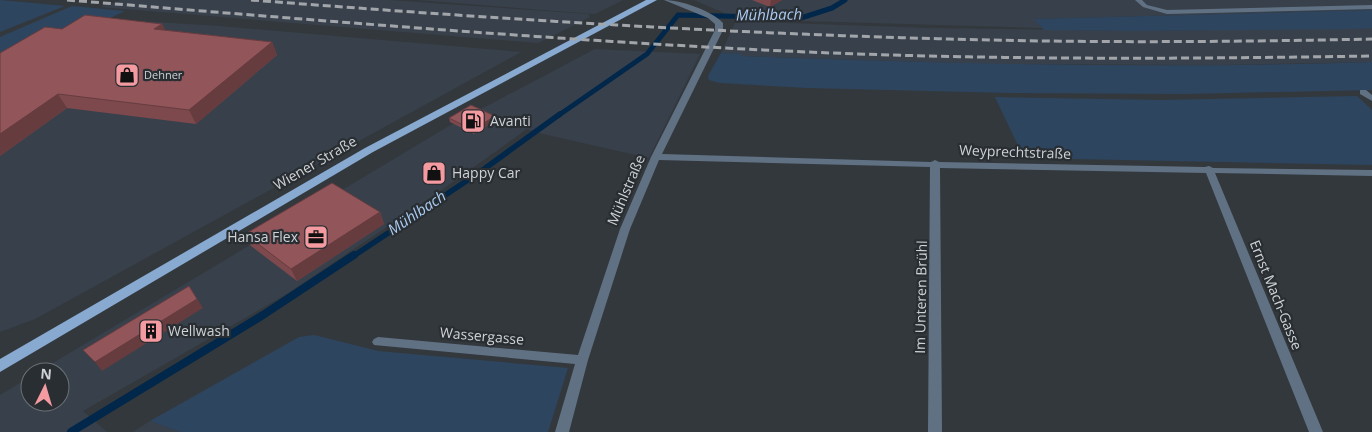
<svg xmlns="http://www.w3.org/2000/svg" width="1372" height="432" viewBox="0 0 1372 432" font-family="'Open Sans',sans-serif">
<rect width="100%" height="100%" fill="#33383d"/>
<g fill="#38414b">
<polygon points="122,0 388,0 588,14 590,17 538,43 100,7"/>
<polygon points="417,0 623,0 595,14"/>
<polygon points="694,0 1369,0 1372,2 1372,10 1035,19 1042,28 732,19 722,12"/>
<polygon points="108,19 218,26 521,52 35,319 0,332 0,55"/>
<polygon points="754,22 930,28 1135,31 1372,28 1372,62 1222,65 987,64 741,56 741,54 721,53 735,23"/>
<polygon points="595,49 700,54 649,158 539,133 527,129 436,194 285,295 83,411 107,432 0,432 0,395 30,377 30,402 60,402 60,372 38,372 449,126"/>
<polygon points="150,421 180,432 133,432"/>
</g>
<g fill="#2e4560">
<polygon points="0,0 65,6 0,32"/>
<polygon points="72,6 125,11 108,19 0,55 0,37"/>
<polygon points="1372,10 1372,28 1351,29 1135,31 1044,30 1034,19"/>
<path d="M721,53L741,54L742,56C952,64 1162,69 1372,62V90L1183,94L1011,93L808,88L720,83L709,80L708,76Z"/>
<polygon points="1357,96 1372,110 1372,165 1024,158 995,97 1161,100"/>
<polygon points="314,335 378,351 568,368 548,432 180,432 150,421 299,337"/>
</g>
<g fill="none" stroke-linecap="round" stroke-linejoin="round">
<polyline stroke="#01274b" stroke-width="5" points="559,115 647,54 678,15 801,18 832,8 845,0"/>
<polyline stroke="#01274b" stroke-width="5.5" points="352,257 480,172 560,114"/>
<polyline stroke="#01274b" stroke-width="8" points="71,432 263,315 354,255"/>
<g fill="#617184" fill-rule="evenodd">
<path d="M664,0C680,0 711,10 723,23V30L662,154L931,162L935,160L939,162L1205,167L1209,166L1213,168L1372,170V176L1215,173L1323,432H1309L1206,173L940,168L942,432H928L930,167L659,160L630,229L588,360L569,432H555L575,364L374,345L372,342L374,339L378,337L578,355L620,229L651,157L715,30V24L708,18Z"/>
<polygon points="1135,0 1142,0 1147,5 1167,10 1372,5 1372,9 1167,14 1143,7"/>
<polygon points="1360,90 1366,90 1372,95 1372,101 1360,94"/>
</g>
<polygon fill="#88a9d0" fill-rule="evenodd" points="646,0 657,0 373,152 0,372 0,359 365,148"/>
<g stroke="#a2a5aa" stroke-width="3" stroke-dasharray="8 4" stroke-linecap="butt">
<path d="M67,0C314,20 560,41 807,52C995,60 1184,59 1372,56"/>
<path d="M251,0C483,18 716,33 949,39C1090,43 1231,42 1372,39"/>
</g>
</g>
<g fill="#7d494d">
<polygon points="752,0 782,0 770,7"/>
<polygon points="162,24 165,30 272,42 277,55 196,124 67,108 0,156 62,29"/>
<polygon points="449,118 496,120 474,134 450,122"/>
<polygon points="380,212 384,224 297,281 251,246 245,234"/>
</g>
<g fill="#663c3f">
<polygon points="771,0 782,0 770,7"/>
<polygon points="162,24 169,37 154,29"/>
<polygon points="272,42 277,55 196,124 189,110"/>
<polygon points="58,94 67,108 0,156 0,134"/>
<polygon points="495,116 496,120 474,134 473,130"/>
<polygon points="380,212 384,224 297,281 291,269"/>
<polygon points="189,286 203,308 102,371 95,362"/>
</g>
<g fill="#91555a" stroke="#663c3f">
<polygon points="85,15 162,24 154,29 272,42 189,110 58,94 0,134 0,53 45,27 62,29"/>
<polygon points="471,105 495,116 473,130 449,118"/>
<polygon points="332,183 380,212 291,269 245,234"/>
<polygon points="189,286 197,299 95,362 83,350"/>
</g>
<defs>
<g id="shop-square" transform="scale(1.25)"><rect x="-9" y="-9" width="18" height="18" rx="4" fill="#f49aa1" stroke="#292e33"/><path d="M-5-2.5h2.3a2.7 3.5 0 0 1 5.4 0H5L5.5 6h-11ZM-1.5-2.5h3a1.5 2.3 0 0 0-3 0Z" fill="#111"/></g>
<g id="fuel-square" transform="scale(1.25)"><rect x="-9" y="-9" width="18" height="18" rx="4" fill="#f49aa1" stroke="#292e33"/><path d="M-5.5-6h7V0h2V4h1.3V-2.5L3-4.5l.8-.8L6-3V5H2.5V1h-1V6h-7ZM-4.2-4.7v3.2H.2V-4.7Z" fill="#111"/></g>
<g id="office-square" transform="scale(1.25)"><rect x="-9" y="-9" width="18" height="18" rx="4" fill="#f49aa1" stroke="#292e33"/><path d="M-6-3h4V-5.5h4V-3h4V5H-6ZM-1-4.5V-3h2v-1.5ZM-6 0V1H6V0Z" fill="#111"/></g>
<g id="building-square" transform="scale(1.25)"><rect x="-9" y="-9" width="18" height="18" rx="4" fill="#f49aa1" stroke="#292e33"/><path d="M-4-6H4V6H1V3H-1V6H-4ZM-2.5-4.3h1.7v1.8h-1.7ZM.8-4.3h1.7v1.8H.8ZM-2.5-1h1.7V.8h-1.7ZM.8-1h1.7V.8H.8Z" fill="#111"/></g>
</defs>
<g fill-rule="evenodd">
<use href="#shop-square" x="127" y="75"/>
<use href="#fuel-square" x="473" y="121"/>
<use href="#shop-square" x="434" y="173"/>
<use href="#office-square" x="316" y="237"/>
<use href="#building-square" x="151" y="331"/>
</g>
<g text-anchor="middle" stroke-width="4.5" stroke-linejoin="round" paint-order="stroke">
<g font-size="11" fill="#cfd2d6" stroke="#292e33" text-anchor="start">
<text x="144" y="79">Dehner</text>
</g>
<g font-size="14" fill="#cfd2d6" stroke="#292e33" text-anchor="start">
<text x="490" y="126">Avanti</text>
<text x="452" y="178">Happy Car</text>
<text x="298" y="242" text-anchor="end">Hansa Flex</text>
<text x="168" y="336">Wellwash</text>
</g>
<g font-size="14" fill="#cfd2d6" stroke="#292e33">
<text transform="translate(1015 152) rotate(2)" y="5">Weyprechtstraße</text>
<text transform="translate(315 163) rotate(-30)" y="5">Wiener Straße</text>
<text transform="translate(626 190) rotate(-67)" y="5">Mühlstraße</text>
<text transform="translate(1276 295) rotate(68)" y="5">Ernst Mach-Gasse</text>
<text transform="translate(921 297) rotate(-89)" y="5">Im Unteren Brühl</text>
<text transform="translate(482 336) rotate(5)" y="5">Wassergasse</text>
</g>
<g font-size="15" font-style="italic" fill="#aacbf2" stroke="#292e33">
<text transform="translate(769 15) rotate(-1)" y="5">Mühlbach</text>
<text transform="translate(417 213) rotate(-34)" y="5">Mühlbach</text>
</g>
</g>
<g transform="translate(45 387) rotate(5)"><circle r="24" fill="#292e33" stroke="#6b7074"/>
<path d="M0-4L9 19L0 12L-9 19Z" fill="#f49aa1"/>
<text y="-8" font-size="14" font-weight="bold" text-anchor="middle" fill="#cfd2d6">N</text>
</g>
</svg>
